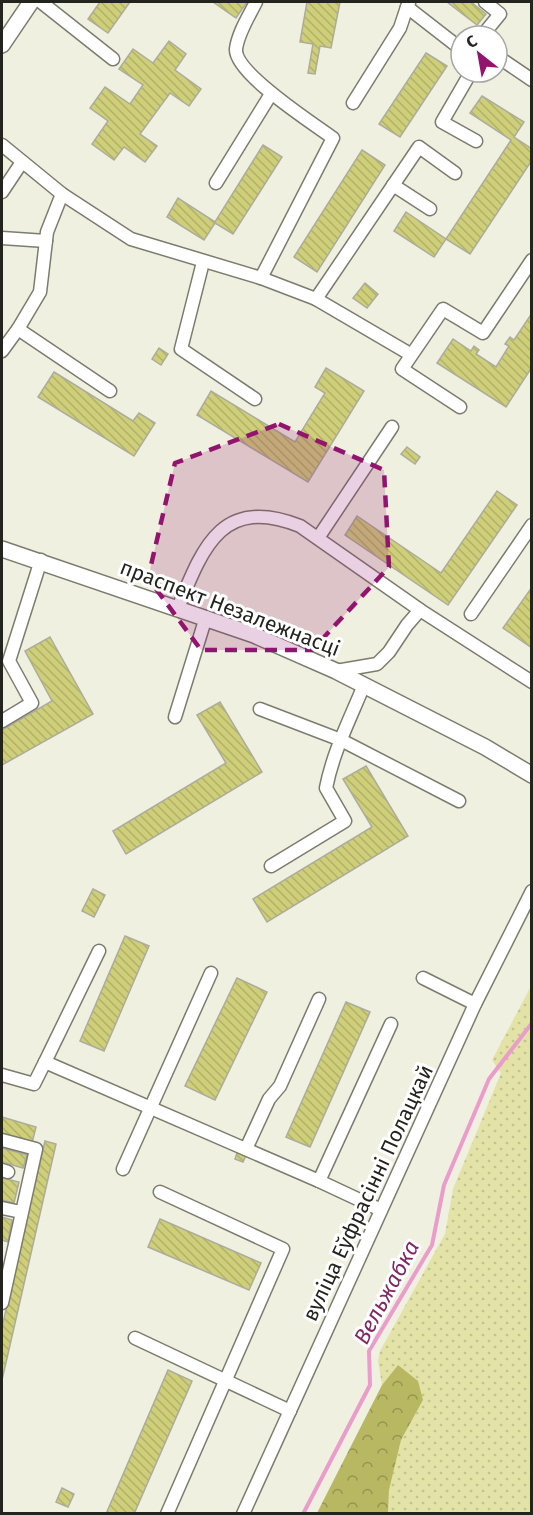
<svg xmlns="http://www.w3.org/2000/svg" width="533" height="1515" viewBox="0 0 533 1515" font-family="'Fira Sans',sans-serif">
<defs>
<pattern id="grass-dots" width="8" height="8" patternUnits="userSpaceOnUse" patternTransform="scale(1.5)"><rect width="8" height="8" fill="#e3e3a8"/><path d="M2 2h.1M6 6h.1" fill="none" stroke="#c2c390" stroke-width="1.8" stroke-linecap="round"/></pattern>
<pattern id="forest-crowns" width="20" height="18" patternUnits="userSpaceOnUse" patternTransform="scale(1.5)"><rect width="20" height="18" fill="#b8b762"/><path d="M2 6a3 3 0 1 1 6 0M12 15a3 3 0 1 1 6 0" fill="none" stroke="#959550"/></pattern>
<pattern id="building-back-hatch" width="6" height="6" patternUnits="userSpaceOnUse" patternTransform="scale(1.5)"><rect width="6" height="6" fill="#cfcf7a"/><path d="M-1 5l2 2M0 0l6 6M5-1l2 2" fill="none" stroke="#b1b269"/></pattern>
</defs>
<rect width="100%" height="100%" fill="#eff0e0"/>
<polygon fill="url(#grass-dots)" points="531,986 531,1513 388,1513 389,1488 401,1440 423,1400 398,1365 382,1385 378,1361 380,1351 445,1234 453,1189 501,1073 492,1060"/>
<polygon fill="url(#forest-crowns)" points="398,1365 418,1381 423,1400 401,1440 389,1490 388,1513 317,1513 382,1385"/>
<g fill="none" stroke-linecap="round" stroke-linejoin="round">
<polyline stroke="#ea9dcb" stroke-width="4" points="303,1514 370,1385 369,1351 432,1245 444,1185 489,1079 532,1023"/>
</g>
<g fill="url(#building-back-hatch)" stroke="#acac9d" stroke-width="1.5">
<polygon points="100,2 130,2 108,33 88,19"/>
<polygon points="213,2 247,2 236,18"/>
<polygon points="307,2 340,2 331,48 320,46 315,74 308,73 313,44 300,42"/>
<polygon points="447,2 471,2 486,14 477,25"/>
<polygon points="169,41 186,54 175,70 201,89 189,106 170,93 140,134 157,146 145,162 124,147 114,160 92,144 108,121 90,108 105,87 130,104 143,85 119,69 133,49 153,63"/>
<polygon points="426,53 447,66 400,137 379,124"/>
<polygon points="482,96 524,122 514,137 532,149 532,160 470,254 446,239 511,140 470,113"/>
<polygon points="263,145 282,157 233,234 215,223 204,240 167,217 178,198 215,222"/>
<polygon points="362,150 385,165 317,272 294,257"/>
<polygon points="406,212 446,239 434,257 394,231"/>
<polygon points="365,283 378,294 367,308 353,298"/>
<polygon points="532,313 532,367 506,407 437,363 453,339 471,351 474,346 479,350 476,354 496,367 509,346 505,344 510,337 514,340"/>
<polygon points="159,348 168,354 161,365 152,359"/>
<polygon points="326,368 364,391 308,482 197,415 211,391 295,442 325,393 315,387"/>
<polygon points="54,372 133,421 139,413 155,423 134,456 38,397"/>
<polygon points="407,447 420,457 415,464 401,454"/>
<polygon points="497,491 517,505 448,605 345,535 357,516 441,573"/>
<polygon points="532,587 532,648 503,628"/>
<polygon points="50,637 93,714 2,765 2,730 52,701 25,651"/>
<polygon points="220,702 262,772 126,854 113,831 226,763 197,715"/>
<polygon points="366,766 408,836 267,922 253,899 372,827 343,779"/>
<polygon points="93,889 105,895 94,917 82,911"/>
<polygon points="125,936 149,946 104,1051 80,1041"/>
<polygon points="237,978 267,992 215,1100 185,1086"/>
<polygon points="346,1002 370,1012 310,1147 286,1137"/>
<polygon points="2,1117 36,1127 32,1143 2,1134"/>
<polygon points="45,1141 56,1144 2,1380 2,1327"/>
<polygon points="2,1148 27,1155 23,1168 2,1162"/>
<polygon points="238,1150 247,1153 243,1162 235,1159"/>
<polygon points="2,1178 19,1182 14,1203 2,1200"/>
<polygon points="2,1217 12,1220 8,1242 2,1240"/>
<polygon points="160,1219 261,1263 249,1290 148,1247"/>
<polygon points="168,1370 192,1381 134,1514 106,1514"/>
<polygon points="62,1488 74,1494 68,1507 56,1502"/>
</g>
<g fill="none" stroke-linecap="round" stroke-linejoin="round">
<g stroke="#7c7c6e" stroke-width="15">
<g id="minor">
<polyline points="41,2 113,59"/>
<path d="M256,2C249,16 238,33 236,49C234,73 314,124 333,138L261,278"/>
<polyline points="485,2 500,14 486,31"/>
<polyline points="409,3 407,7 461,49"/>
<polyline points="497,61 504,61 532,80"/>
<polyline points="471,72 442,122 476,141"/>
<polyline points="353,103 400,28 407,7"/>
<polyline points="2,145 62,194 131,239 261,278 316,299 410,354"/>
<polyline points="216,183 271,94"/>
<polyline points="393,185 430,209"/>
<polyline points="2,192 22,162"/>
<polyline points="62,194 47,232 40,292 18,329 110,391"/>
<polyline points="2,238 46,241"/>
<polyline points="203,262 181,349 255,399"/>
<polyline points="316,299 419,147 455,173"/>
<polyline points="2,351 18,329"/>
<polyline points="460,407 402,369 443,309 483,333 532,260"/>
<polyline points="318,538 392,427"/>
<path d="M178,608C203,547 222,495 300,526L420,610"/>
<polyline points="471,614 532,525"/>
<polyline points="336,671 377,664 389,652 407,625 420,610 532,682"/>
<polyline points="260,709 341,740 459,801"/>
<polyline points="175,717 206,617"/>
<polyline points="2,721 32,703 9,661 41,560"/>
<path d="M271,866L345,821L326,788C333,752 350,719 364,685"/>
<polyline points="99,951 45,1062 319,1181 381,1210"/>
<polyline points="423,978 475,1004"/>
<polyline points="2,1075 34,1084 45,1062"/>
<polyline points="2,1140 36,1149 2,1303"/>
<polyline points="246,1149 269,1099 280,1086 319,999"/>
<polyline points="123,1169 211,973"/>
<polyline points="2,1170 8,1172"/>
<polyline points="319,1181 391,1024"/>
<polyline points="160,1192 283,1249 167,1514"/>
<polyline points="2,1208 21,1212"/>
<polyline points="135,1338 290,1411"/>
<polyline points="243,1514 475,1004 532,891"/>
</g>
</g>
<g stroke="#7c7c6e" stroke-width="18">
<g id="major">
<polyline points="2,45 31,2"/>
<polyline points="2,549 254,635 336,671 485,747 532,775"/>
</g>
</g>
<use href="#minor" stroke="#fff" stroke-width="12"/>
<use href="#major" stroke="#fff" stroke-width="15"/>
</g>
<path fill="#93146f" fill-opacity="0.2" stroke="#93146f" stroke-width="4.5" stroke-dasharray="12 8" stroke-linejoin="round" d="M279,424L384,470L389,567L312,650H201L148,578L175,463Z"/>
<g text-anchor="middle" stroke-width="6" stroke-linejoin="round" paint-order="stroke">
<g font-size="21" fill="#23241e" stroke="#fff">
<text transform="translate(230 608) rotate(21)" y="7">праспект Незалежнасці</text>
<text transform="translate(368 1193) rotate(-65)" y="7">вуліца Еўфрасінні Полацкай</text>
</g>
<g font-size="22" font-style="italic" fill="#802863" stroke="#fff">
<text transform="translate(386 1292) rotate(-62)" y="8">Вельжабка</text>
</g>
</g>
<rect width="533" height="1515" fill="none" stroke="#23241e" stroke-width="6"/>
<g transform="translate(479 54) rotate(329)"><circle r="28" fill="#ffffff" stroke="#a7a7a5" stroke-width="1.5"/>
<path d="M0-4.5L10 22L0 15L-10 22Z" fill="#93146f"/>
<text y="-9" font-size="16" font-weight="bold" text-anchor="middle" fill="#23241e">С</text>
</g>
</svg>
